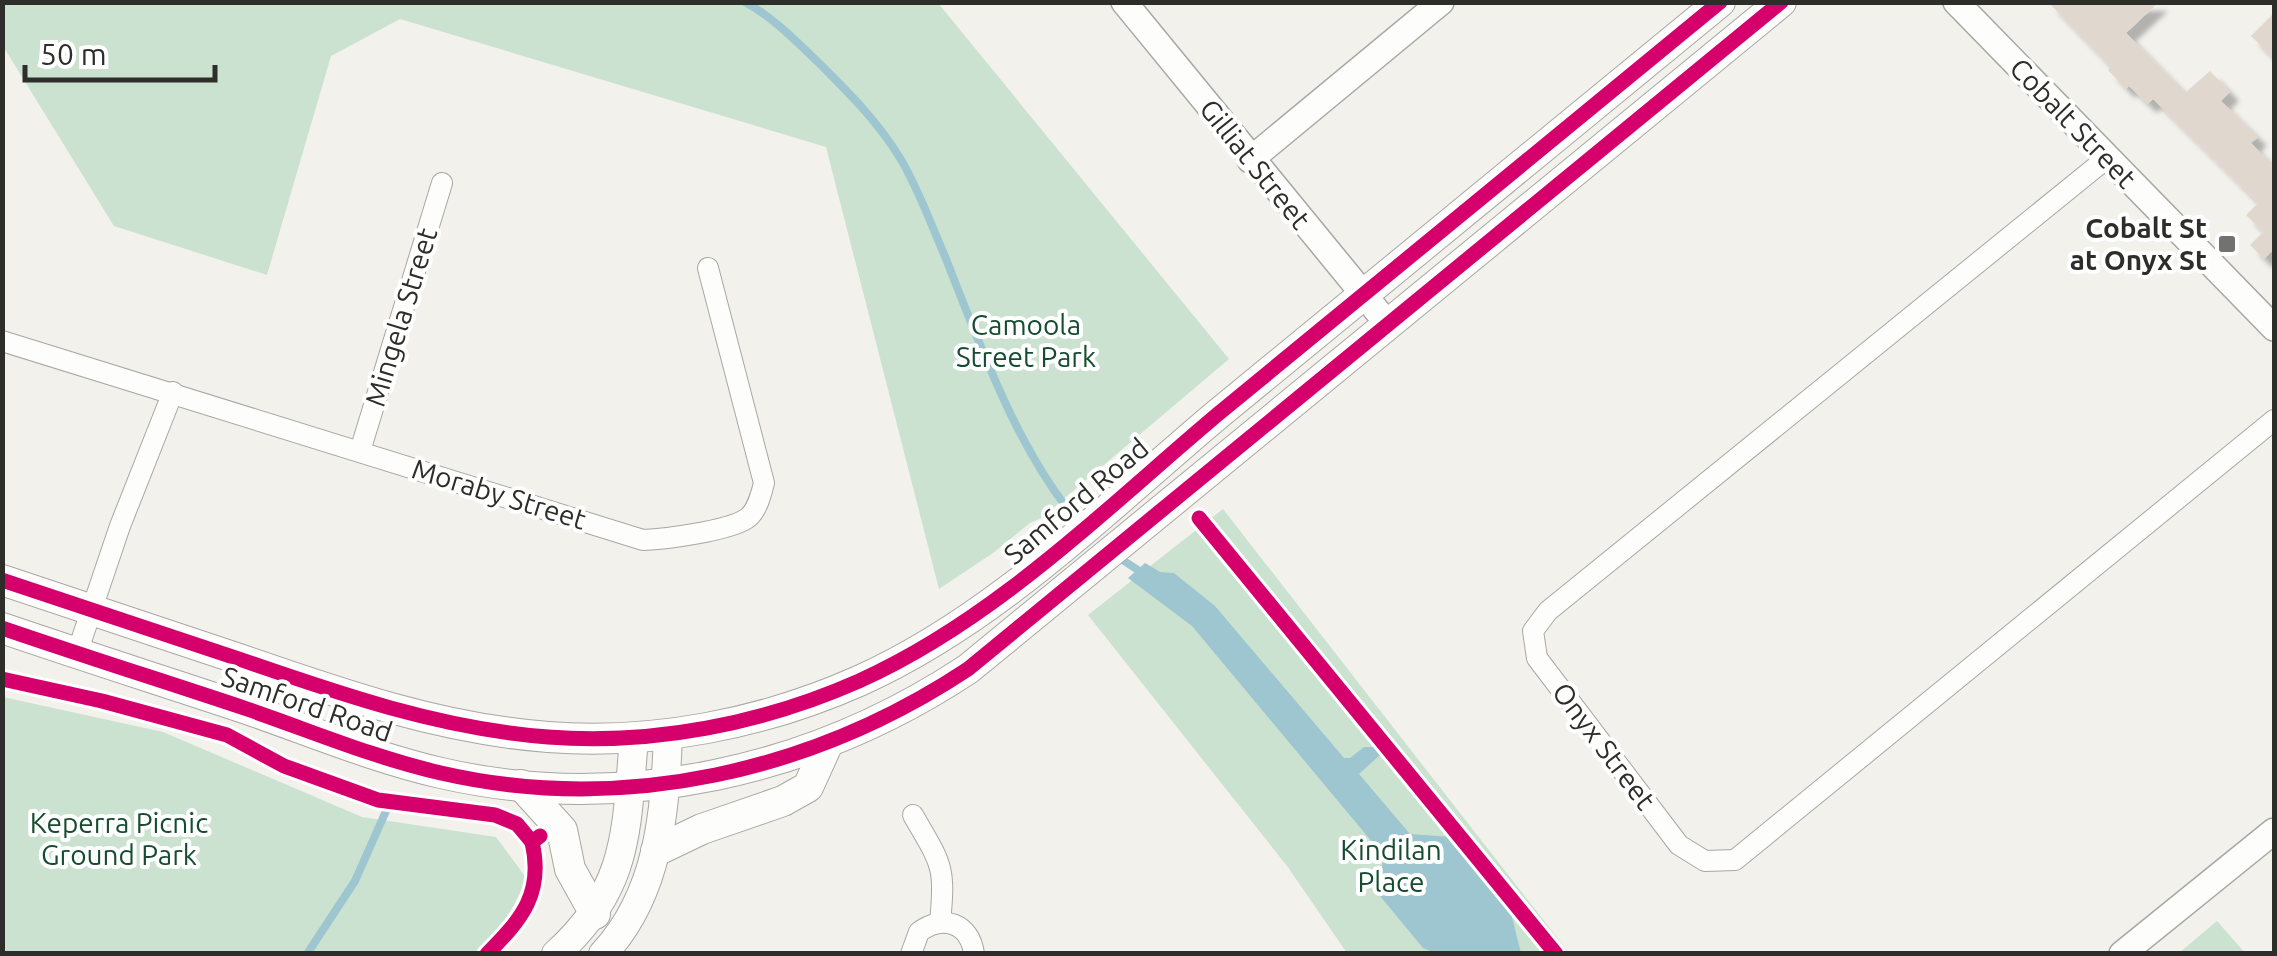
<svg xmlns="http://www.w3.org/2000/svg" width="2277" height="956" viewBox="0 0 2277 956" font-family="Ubuntu,sans-serif">
<defs>
<filter id="shadow"><feDropShadow dx="9" dy="9" stdDeviation="2.5" flood-color="#0004"/></filter>
</defs>
<rect width="100%" height="100%" fill="#f2f1ec"/>
<g fill="#cae2cf">
<polygon points="3,2 938,3 1229,359 1041,518 1030,523 993,553 939,589 826,147 400,19 331,56 267,275 114,226 3,46"/>
<polygon points="1223,509 1569,953 1347,953 1287,866 1088,615"/>
<polygon points="3,697 163,732 362,817 496,837 527,879 498,936 480,953 3,953"/>
<polygon points="2217,921 2245,953 2179,953"/>
</g>
<polygon fill="#9ec6d0" points="1145,563 1160,572 1174,573 1215,606 1344,758 1350,758 1364,747 1374,747 1381,754 1359,774 1410,834 1451,837 1509,905 1521,953 1435,953 1423,948 1380,896 1383,855 1192,626 1128,578"/>
<g fill="none" stroke-linecap="round" stroke-linejoin="round">
<g stroke="#9ec6d0" stroke-width="8">
<path d="M745,2C774,18 797,42 821,65C850,94 878,122 900,158C918,188 930,222 944,254C979,342 1018,454 1081,525"/>
<polyline points="1118,557 1144,574"/>
<polyline points="307,954 355,881 386,811"/>
</g>
</g>
<g fill="#e0d7cf" filter="url(#shadow)">
<polygon points="2048,2 2159,2 2126,33 2185,93 2210,71 2230,92 2221,101 2258,137 2251,143 2274,167 2274,249 2264,259 2250,245 2263,232 2246,215 2258,203 2153,99 2148,104 2129,86 2126,89 2108,70 2111,67"/>
<polygon points="2274,13 2274,59 2251,36"/>
</g>
<g fill="none" stroke-linecap="round" stroke-linejoin="round">
<g stroke="#a8a7a4" stroke-width="22">
<g id="minor">
<polyline points="2107,158 1548,611 1533,631 1537,658 1679,845 1705,861 1735,860 2274,420"/>
<path d="M2,341L643,540C666,539 727,531 746,519C757,512 761,495 764,483L708,268"/>
<polyline points="360,451 442,183"/>
<polyline points="77,653 120,526 173,392"/>
<path d="M913,815C941,864 946,865 940,922"/>
<path d="M911,954L919,932C943,914 970,923 974,954"/>
</g>
</g>
<g stroke="#a8a7a4" stroke-width="28">
<g id="tertiary">
<polyline points="1124,2 1387,323"/>
<polyline points="1956,2 2274,328"/>
<polyline points="1250,160 1441,2"/>
<polyline points="2122,954 2274,831"/>
</g>
</g>
<g stroke="#a8a7a4" stroke-width="30">
<g id="secondary">
<path d="M556,954C630,887 626,830 634,738"/>
<path d="M603,954C659,894 665,813 668,735"/>
</g>
</g>
<g stroke="#a8a7a4" stroke-width="32">
<g id="primary">
<path d="M2,580C81,606 160,632 239,659C340,694 441,729 548,737C653,745 762,724 859,681C995,620 1105,509 1218,414C1384,276 1552,139 1720,2"/>
<path d="M2,628C84,656 166,682 247,709C311,731 375,758 441,773C624,815 814,771 968,669L1781,2"/>
<polyline points="521,785 562,830 570,869 595,914"/>
<polyline points="656,851 702,829 783,801 808,787 828,743"/>
</g>
</g>
<use href="#minor" stroke="#fdfdfc" stroke-width="20"/>
<use href="#tertiary" stroke="#fdfdfc" stroke-width="25"/>
<use href="#secondary" stroke="#fdfdfc" stroke-width="28"/>
<use href="#primary" stroke="#fdfdfc" stroke-width="30"/>
<g stroke="#fff" stroke-width="21">
<g id="cycleway">
<polyline points="1199,518 1556,954"/>
<path d="M2,580C81,606 160,632 239,659C340,694 441,729 548,737C653,745 762,724 859,681C995,620 1105,509 1218,414C1384,276 1552,139 1720,2"/>
<path d="M2,628C84,656 166,682 247,709C311,731 375,758 441,773C624,815 814,771 968,669L1781,2"/>
<polyline points="2,679 102,701 227,735 284,766 378,800 495,815 517,824 532,842 540,836"/>
<path d="M487,954C522,919 544,893 532,842"/>
</g>
</g>
<use href="#cycleway" stroke="#d6006c" stroke-width="15"/>
</g>
<rect fill="#72726e" stroke="#fff" stroke-width="4" x="2217" y="234" width="20" height="20" rx="5"/>
<g text-anchor="middle" stroke-width="8" stroke-linejoin="round" paint-order="stroke">
<g font-size="28" fill="#2d2d2a" stroke="#fff">
<text transform="translate(2073 123) rotate(46)" y="10">Cobalt Street</text>
<text transform="translate(1255 164) rotate(51)" y="10">Gilliat Street</text>
<text transform="translate(401 317) rotate(-73)" y="10">Mingela Street</text>
<text transform="translate(499 494) rotate(17)" y="10">Moraby Street</text>
<text transform="translate(1076 501) rotate(-40)" y="10">Samford Road</text>
<text transform="translate(307 704) rotate(19)" y="10">Samford Road</text>
<text transform="translate(1604 746) rotate(53)" y="10">Onyx Street</text>
</g>
<g font-size="28" font-weight="bold" fill="#2d2d2a" stroke="#fff" text-anchor="end">
<text x="2207" y="238">Cobalt St<tspan x="2207" dy="32">at Onyx St</tspan></text>
</g>
<g font-size="28" fill="#164c2f" stroke="#fff">
<text x="1026" y="335">Camoola<tspan x="1026" dy="32">Street Park</tspan></text>
<text x="119" y="833">Keperra Picnic<tspan x="119" dy="32">Ground Park</tspan></text>
<text x="1391" y="860">Kindilan<tspan x="1391" dy="32">Place</tspan></text>
</g>
</g>
<rect width="2277" height="956" fill="none" stroke="#2d2d2a" stroke-width="10"/>
<path d="M25 65v15h190v-15" fill="none" stroke="#2d2d2a" stroke-width="5"/>
<text x="40" y="65" font-size="30" fill="#2d2d2a" stroke="#ffffff" stroke-width="8" paint-order="stroke">50 m</text>
</svg>
